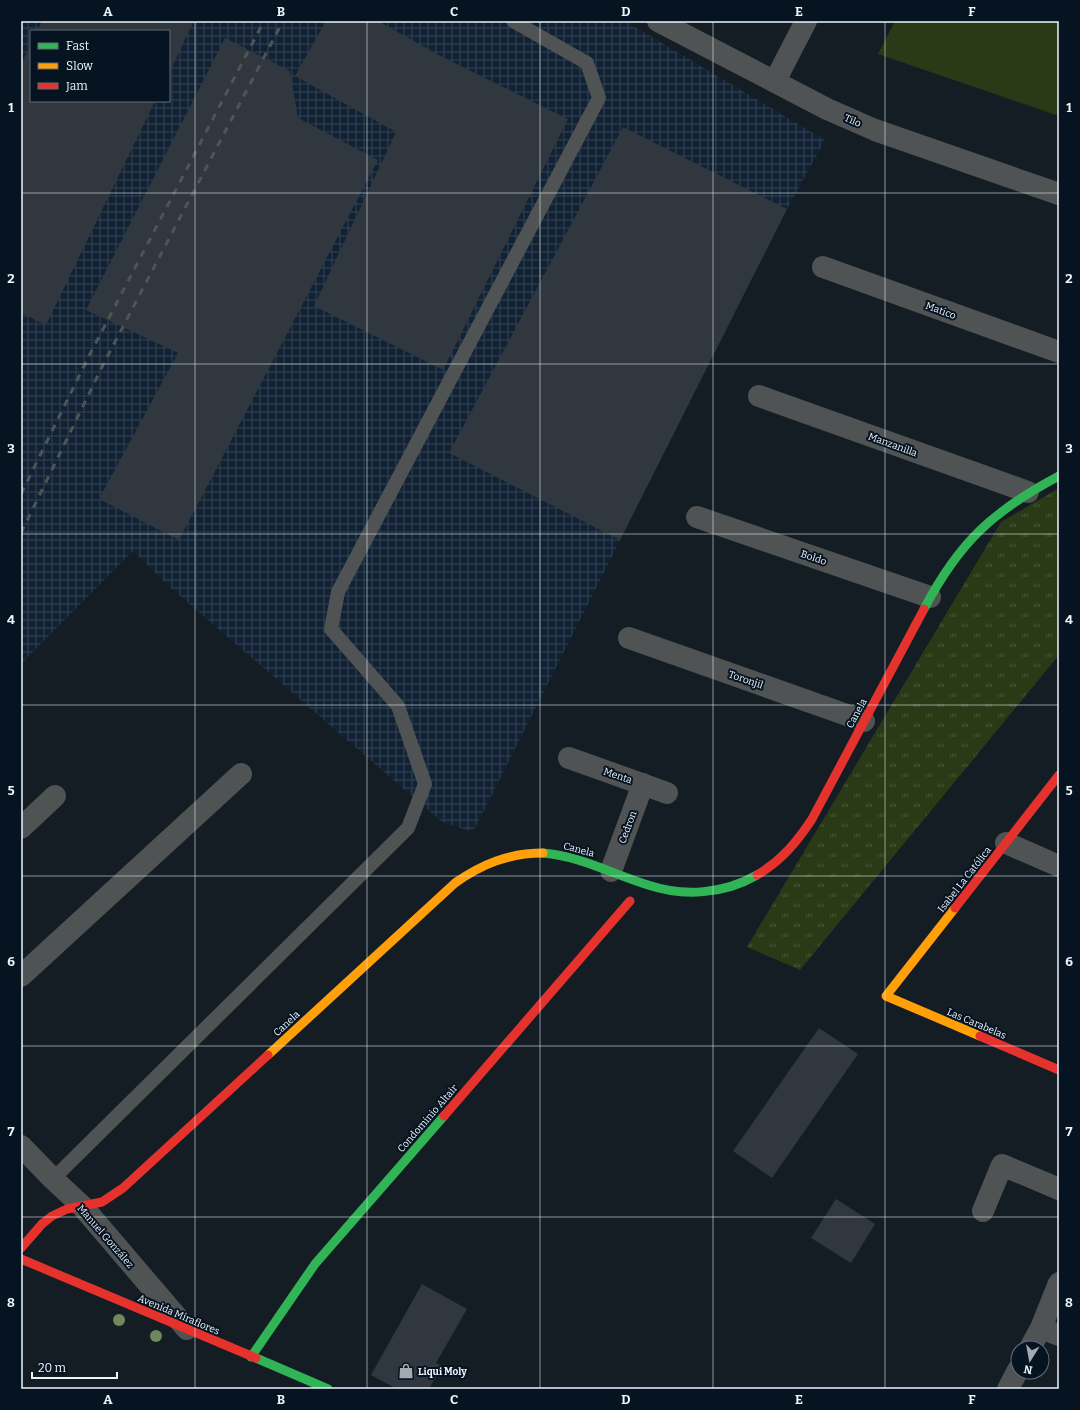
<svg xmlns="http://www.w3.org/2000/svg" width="1080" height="1410" viewBox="0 0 1080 1410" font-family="Bitter,serif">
<defs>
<pattern id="industrial-grid" width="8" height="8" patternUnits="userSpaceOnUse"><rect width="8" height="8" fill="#112234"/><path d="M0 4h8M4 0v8" fill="none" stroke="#344352"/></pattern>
<pattern id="park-tufts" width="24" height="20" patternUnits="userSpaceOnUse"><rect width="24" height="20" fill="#2a3a16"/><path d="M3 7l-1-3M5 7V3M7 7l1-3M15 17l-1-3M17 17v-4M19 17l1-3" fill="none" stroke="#495739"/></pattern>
</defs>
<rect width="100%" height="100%" fill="#141c24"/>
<path fill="url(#industrial-grid)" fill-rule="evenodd" d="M21,21H625L825,140L787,209L473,832L442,822L171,588L133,551L21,664ZM31,31H169V101H31Z"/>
<polygon fill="#2a3a16" points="895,21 1059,21 1059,116 878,54"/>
<polygon fill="url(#park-tufts)" points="1059,488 1059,655 800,970 747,947 1001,522"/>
<g fill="#31373e">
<polygon points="42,21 194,21 169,73 169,31 37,31"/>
<polygon points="326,21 378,21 439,55 568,119 443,370 314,306 396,132 295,76"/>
<polygon points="225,38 290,71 298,118 378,160 179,540 99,499 178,353 86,310"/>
<polygon points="31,44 31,101 155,101 46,325 21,313 21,64"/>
<polygon points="623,127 787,209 620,540 449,453"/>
<polygon points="819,1028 858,1054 772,1178 733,1151"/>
<polygon points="836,1199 875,1224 851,1263 811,1238"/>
<polygon points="422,1284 467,1309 436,1363 442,1366 429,1389 397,1389 371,1375"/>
</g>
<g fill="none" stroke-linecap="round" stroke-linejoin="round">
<polyline stroke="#4f5353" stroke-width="14" points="53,1179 408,828 425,784 398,706 331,629 338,592 599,98 587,63 513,21"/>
<g stroke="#4f5353" stroke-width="22">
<polyline points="658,21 827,109 875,130 1059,194"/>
<polyline points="775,81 806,21"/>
<polyline points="823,267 1059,352"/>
<polyline points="759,396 1028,492"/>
<polyline points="697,517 930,597"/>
<polyline points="629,638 864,721"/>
<polyline points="569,758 667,793"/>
<polyline points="21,828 55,796"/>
<polyline points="1006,843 1059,866"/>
<polyline points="611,871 643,784"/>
<polyline points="21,976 241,774"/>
<polyline points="21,1146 53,1179 82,1206 187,1329"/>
<polyline points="983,1211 1002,1165 1059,1189"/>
<polyline points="1041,1328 1059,1335"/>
<polyline points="1030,1348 1041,1328 1059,1283"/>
<polyline points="1008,1389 1018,1370"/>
</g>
<g stroke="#30b455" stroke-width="9">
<path d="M924,609C959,542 993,511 1059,476"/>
<path d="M543,853C580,856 612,874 648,885C684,897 724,894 757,875"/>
<polyline points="251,1357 315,1264 444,1116"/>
<polyline points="256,1358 328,1389"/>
</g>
<g stroke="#ff9f0a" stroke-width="9">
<polyline points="955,908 886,996 980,1036"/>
<path d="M268,1055L455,883C482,864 509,853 543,853"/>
</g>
<g stroke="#e5322d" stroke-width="9">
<path d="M757,875C781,861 797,842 812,819L924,609"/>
<polyline points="955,908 1059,775"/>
<polyline points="980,1036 1059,1070"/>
<polyline points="444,1116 630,901"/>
<polyline points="21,1248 42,1224 52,1216 67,1209 102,1202 123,1188 268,1055"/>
<polyline points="21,1259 256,1358"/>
</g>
<g stroke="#505457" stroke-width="3" stroke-dasharray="7 7" stroke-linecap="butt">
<polyline points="21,494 90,354 264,21"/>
<polyline points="21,533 105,361 283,21"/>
</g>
</g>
<g fill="#6f885e">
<circle cx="119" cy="1320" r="6"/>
<circle cx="156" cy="1336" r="6"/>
</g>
<path fill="none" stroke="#edf5fd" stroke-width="1" stroke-opacity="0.55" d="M195,21V1389M367,21V1389M540,21V1389M713,21V1389M885,21V1389M21,193H1059M21,364H1059M21,534H1059M21,705H1059M21,876H1059M21,1046H1059M21,1217H1059"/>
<defs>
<g id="shop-bare" transform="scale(1.2)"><path d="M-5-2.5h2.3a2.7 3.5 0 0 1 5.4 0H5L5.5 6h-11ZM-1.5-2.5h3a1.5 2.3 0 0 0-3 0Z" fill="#a1a9b1" stroke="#061321" stroke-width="2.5" paint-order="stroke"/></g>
</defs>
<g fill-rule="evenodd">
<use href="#shop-bare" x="406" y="1371"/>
</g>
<g text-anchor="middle" stroke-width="4" stroke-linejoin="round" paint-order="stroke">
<g font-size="10" fill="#edf5fd" stroke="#061321">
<text transform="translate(853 120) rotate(24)" y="4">Tilo</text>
<text transform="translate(941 310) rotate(20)" y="4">Matico</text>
<text transform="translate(893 444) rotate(20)" y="4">Manzanilla</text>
<text transform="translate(814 557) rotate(19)" y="4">Boldo</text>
<text transform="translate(746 679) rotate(19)" y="4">Toronjil</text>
<text transform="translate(856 713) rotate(-62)" y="4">Canela</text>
<text transform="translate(618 775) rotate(19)" y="4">Menta</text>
<text transform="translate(627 827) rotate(-70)" y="4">Cedron</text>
<text transform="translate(579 849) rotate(15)" y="4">Canela</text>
<text transform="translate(964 879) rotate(-52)" y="4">Isabel La Católica</text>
<text transform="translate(286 1023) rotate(-43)" y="4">Canela</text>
<text transform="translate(977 1023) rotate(23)" y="4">Las Carabelas</text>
<text transform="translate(427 1118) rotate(-49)" y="4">Condominio Altair</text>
<text transform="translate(106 1236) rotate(49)" y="4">Manuel González</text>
<text transform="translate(179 1314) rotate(23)" y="4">Avenida Miraflores</text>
</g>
<g font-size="10" font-weight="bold" fill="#edf5fd" stroke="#061321" text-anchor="start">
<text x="418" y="1375">Liqui Moly</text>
</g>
</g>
<rect width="1080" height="1410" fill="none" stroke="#061321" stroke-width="44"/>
<rect x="30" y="30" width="140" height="72" fill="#061321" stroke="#626d79"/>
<rect x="38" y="43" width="20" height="6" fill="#30b455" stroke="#626d79"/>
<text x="66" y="50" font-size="12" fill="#edf5fd">Fast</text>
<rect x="38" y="63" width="20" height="6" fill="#ff9f0a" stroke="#626d79"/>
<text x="66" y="70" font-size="12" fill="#edf5fd">Slow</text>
<rect x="38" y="83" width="20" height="6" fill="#e5322d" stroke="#626d79"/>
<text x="66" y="90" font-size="12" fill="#edf5fd">Jam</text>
<g transform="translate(1030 1360) rotate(191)"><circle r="19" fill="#061321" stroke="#626d79"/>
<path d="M0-3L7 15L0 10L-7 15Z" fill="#a1a9b1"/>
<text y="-6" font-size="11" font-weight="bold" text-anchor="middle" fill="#edf5fd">N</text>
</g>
<path d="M32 1372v6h85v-6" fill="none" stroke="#edf5fd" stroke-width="2"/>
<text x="38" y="1372" font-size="12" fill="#edf5fd" stroke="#061321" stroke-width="3" paint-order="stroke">20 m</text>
<rect x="22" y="22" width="1036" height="1366" fill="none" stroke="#edf5fd" stroke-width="1.5"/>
<g font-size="13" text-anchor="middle" font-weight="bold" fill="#edf5fd">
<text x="108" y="16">A</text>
<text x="281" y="16">B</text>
<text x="454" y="16">C</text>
<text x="626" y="16">D</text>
<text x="799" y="16">E</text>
<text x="972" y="16">F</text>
<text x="11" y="112">1</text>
<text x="1069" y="112">1</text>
<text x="11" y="283">2</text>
<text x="1069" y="283">2</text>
<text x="11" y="453">3</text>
<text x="1069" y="453">3</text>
<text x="11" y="624">4</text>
<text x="1069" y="624">4</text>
<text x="11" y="795">5</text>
<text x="1069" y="795">5</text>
<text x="11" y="966">6</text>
<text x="1069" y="966">6</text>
<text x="11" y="1136">7</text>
<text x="1069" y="1136">7</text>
<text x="11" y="1307">8</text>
<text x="1069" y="1307">8</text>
<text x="108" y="1404">A</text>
<text x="281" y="1404">B</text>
<text x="454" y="1404">C</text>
<text x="626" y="1404">D</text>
<text x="799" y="1404">E</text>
<text x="972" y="1404">F</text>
</g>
</svg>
